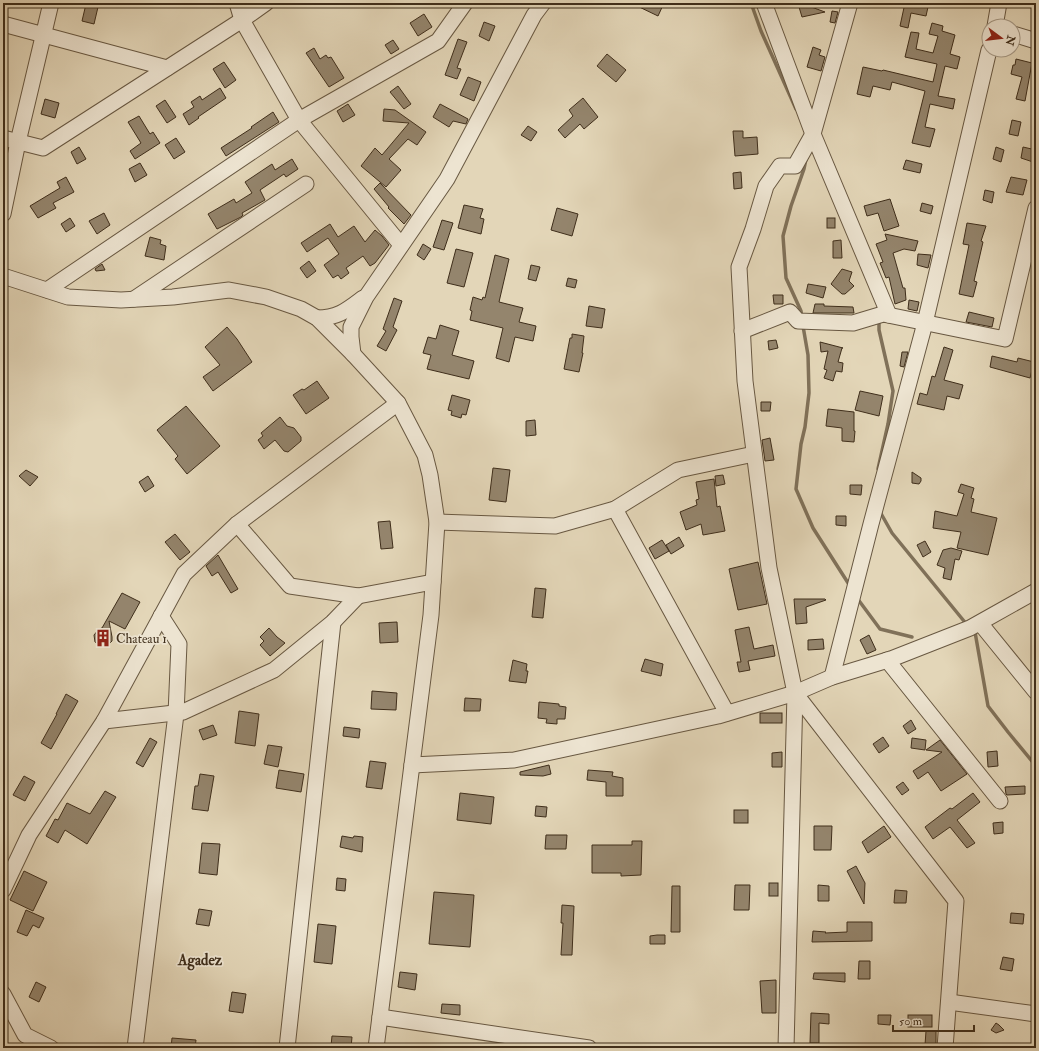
<svg xmlns="http://www.w3.org/2000/svg" width="1039" height="1051" viewBox="0 0 1039 1051" font-family="'IM FELL Double Pica',serif">
<rect width="100%" height="100%" fill="#e3d6b8"/>
<filter id="stains"><feTurbulence type="fractalNoise" baseFrequency=".005" numOctaves="4"/><feColorMatrix values="0 0 0 0 .2 0 0 0 0 .09 0 0 0 0 .02 0 0 0 .5 -.17"/></filter>
<radialGradient id="worn" r=".72"><stop offset=".6" stop-color="#630" stop-opacity="0"/><stop offset="1" stop-color="#630" stop-opacity=".3"/></radialGradient>
<g fill="none" stroke-linecap="round" stroke-linejoin="round">
<g stroke="#807159" stroke-width="3.5">
<polyline points="751,3 761,31 796,109"/>
<polyline points="802,318 801,311 786,278 783,236 791,206 804,169 806,159"/>
<polyline points="803,326 808,355 809,393 805,427 801,444 796,489 813,528 850,586"/>
<polyline points="878,469 888,424 893,391 879,330 879,320"/>
<polyline points="879,510 892,533 968,626"/>
<polyline points="857,598 880,629 912,637"/>
<polyline points="972,630 975,632 988,706 1008,732 1036,766"/>
</g>
</g>
<g fill="#94856d" stroke="#3f2e1b">
<polygon points="631,3 664,3 658,16"/>
<polygon points="905,3 928,7 926,16 911,13 908,28 900,26"/>
<polygon points="86,4 98,7 94,24 82,21"/>
<polygon points="806,5 825,12 802,17 799,7"/>
<polygon points="832,11 838,12 835,23 830,22"/>
<polygon points="424,14 432,27 418,36 410,23"/>
<polygon points="484,22 495,26 489,41 479,36"/>
<polygon points="932,23 943,26 942,31 955,35 950,54 960,57 957,69 945,66 938,96 955,99 953,109 930,104 925,127 935,129 930,147 912,143 925,91 892,82 890,90 873,86 870,97 857,94 863,67 882,71 883,70 933,82 937,64 905,57 911,32 919,33 916,49 933,53 938,36 929,34"/>
<polygon points="458,39 467,42 457,68 461,69 457,79 445,75"/>
<polygon points="393,40 399,49 391,54 385,45"/>
<polygon points="813,47 821,50 819,55 825,57 821,71 807,67"/>
<polygon points="314,48 320,59 326,55 328,58 331,57 344,78 329,87 306,53"/>
<polygon points="607,54 626,70 616,82 597,66"/>
<polygon points="1016,59 1032,63 1025,101 1016,99 1022,77 1011,74 1013,65 1015,65"/>
<polygon points="224,62 236,80 225,88 213,69"/>
<polygon points="468,77 481,82 474,101 460,95"/>
<polygon points="398,86 411,104 404,109 390,92"/>
<polygon points="220,88 226,98 198,117 199,118 189,125 183,114 194,107 191,102 200,96 202,100"/>
<polygon points="583,98 598,117 584,129 580,124 565,138 558,130 573,116 569,110"/>
<polygon points="45,99 59,103 55,118 41,114"/>
<polygon points="165,100 176,117 167,123 156,106"/>
<polygon points="348,104 355,115 343,122 337,111"/>
<polygon points="440,104 468,119 466,124 453,121 449,127 433,117"/>
<polygon points="384,109 395,110 426,132 417,145 408,139 389,159 401,170 386,187 361,166 375,148 382,155 409,123 383,121"/>
<polygon points="273,112 279,122 226,156 221,148 252,128 251,127"/>
<polygon points="139,116 150,134 153,132 160,143 135,159 130,151 141,143 128,122"/>
<polygon points="1012,120 1021,122 1018,136 1009,134"/>
<polygon points="528,126 537,132 531,141 521,135"/>
<polygon points="733,131 743,131 743,138 757,137 758,154 735,156"/>
<polygon points="176,138 185,152 174,159 165,145"/>
<polygon points="79,147 86,159 77,164 71,152"/>
<polygon points="996,147 1004,150 1001,162 993,159"/>
<polygon points="1023,147 1036,150 1033,162 1021,158"/>
<polygon points="292,159 298,169 286,177 284,174 260,190 265,200 242,213 243,215 241,217 217,229 208,214 234,199 236,203 252,193 245,182 272,164 275,170"/>
<polygon points="906,160 922,164 920,173 903,169"/>
<polygon points="140,163 147,175 135,182 129,169"/>
<polygon points="741,172 742,188 734,189 733,173"/>
<polygon points="66,177 74,192 53,203 56,208 38,218 30,206 60,188 57,182"/>
<polygon points="1011,177 1027,180 1023,195 1006,192"/>
<polygon points="380,183 411,215 404,224 388,208 389,207 374,189"/>
<polygon points="985,190 994,192 992,203 983,200"/>
<polygon points="890,199 899,226 884,231 878,213 867,216 864,206"/>
<polygon points="922,203 933,206 931,214 920,211"/>
<polygon points="464,205 483,209 480,218 484,219 481,234 458,228"/>
<polygon points="557,208 578,214 572,236 551,230"/>
<polygon points="104,213 110,225 97,234 89,221"/>
<polygon points="70,218 75,226 66,232 61,224"/>
<rect x="827" y="218" width="8" height="10"/>
<polygon points="442,220 453,223 444,250 433,247"/>
<polygon points="967,223 986,226 981,241 983,242 974,281 977,282 973,297 959,294 969,245 963,244"/>
<polygon points="330,224 338,237 354,226 365,242 375,230 382,236 389,245 375,263 370,266 363,256 346,268 349,273 341,279 338,275 333,278 324,265 339,254 328,238 307,252 301,243"/>
<polygon points="885,234 918,241 915,251 904,249 893,253 903,288 905,288 906,300 895,304 889,277 886,278 880,263 883,262 876,244 887,240"/>
<polygon points="150,237 161,240 160,244 166,246 164,260 145,256"/>
<polygon points="841,240 842,258 833,258 833,241"/>
<polygon points="423,244 431,249 424,260 417,255"/>
<polygon points="456,249 473,253 464,287 447,283"/>
<polygon points="918,254 931,255 928,268 917,265"/>
<polygon points="495,255 509,259 499,302 523,308 519,322 536,326 533,341 515,337 509,362 496,358 503,328 470,320 472,311 470,310 473,297 482,300 483,297 485,298"/>
<polygon points="309,261 316,271 307,278 300,268"/>
<polygon points="102,264 105,270 96,271 95,269"/>
<polygon points="531,265 540,267 536,281 528,279"/>
<polygon points="842,269 852,272 849,281 854,286 845,294 842,294 831,284"/>
<polygon points="568,278 577,280 575,288 566,286"/>
<polygon points="808,284 826,287 823,298 806,293"/>
<polygon points="773,295 783,295 783,304 774,304"/>
<polygon points="394,298 402,301 393,327 397,330 386,351 377,346 386,331 383,329"/>
<polygon points="909,300 919,302 917,311 908,309"/>
<polygon points="815,304 824,304 824,306 853,307 854,313 813,313"/>
<polygon points="589,306 605,309 602,328 586,326"/>
<polygon points="969,312 994,318 992,327 966,322"/>
<polygon points="440,325 459,331 452,355 474,361 469,379 427,369 431,355 423,353 428,337 436,339"/>
<polygon points="227,327 237,339 252,362 213,391 203,377 220,365 205,347"/>
<polygon points="572,334 584,336 582,353 583,353 579,372 564,369 570,338 572,338"/>
<polygon points="776,340 778,348 769,350 768,341"/>
<polygon points="820,342 843,348 842,348 838,362 843,363 842,372 836,371 833,381 824,378 827,370 824,369 828,351 821,352"/>
<polygon points="944,347 953,350 944,380 963,385 959,399 947,396 944,410 917,404 920,393 927,395 932,376 935,377"/>
<polygon points="902,352 908,352 904,367 900,366"/>
<polygon points="992,356 1017,362 1018,358 1034,362 1030,378 990,367"/>
<polygon points="317,381 329,398 306,414 293,395 302,389 304,390"/>
<polygon points="860,391 883,396 879,416 855,410"/>
<polygon points="452,395 470,400 466,415 462,414 461,418 451,415 452,411 448,410"/>
<polygon points="761,402 771,402 770,411 761,411"/>
<polygon points="186,406 220,446 187,474 175,459 178,456 157,430"/>
<polygon points="828,409 854,412 854,431 855,431 854,442 842,441 842,428 826,426"/>
<polygon points="280,417 287,426 294,428 301,437 301,441 288,452 284,451 275,440 264,449 258,440 263,436 261,433"/>
<polygon points="535,420 536,435 526,436 526,421"/>
<polygon points="770,438 774,460 765,461 762,440"/>
<polygon points="493,468 510,470 506,502 489,500"/>
<polygon points="26,470 38,477 30,486 19,476"/>
<polygon points="912,472 921,478 921,481 919,484 912,483"/>
<polygon points="723,475 725,484 716,486 715,476"/>
<polygon points="148,476 154,486 145,492 139,482"/>
<polygon points="714,479 717,507 720,506 725,531 703,535 701,524 686,530 680,512 697,505 696,500 699,499 696,482"/>
<polygon points="961,484 974,488 971,498 974,499 971,512 997,518 988,555 957,548 961,532 933,528 935,511 957,516 964,494 958,492"/>
<polygon points="850,485 862,485 861,495 850,494"/>
<polygon points="836,516 846,516 846,526 836,525"/>
<polygon points="390,521 393,548 381,549 378,522"/>
<polygon points="175,534 190,552 180,560 165,542"/>
<polygon points="679,537 684,546 671,554 666,545"/>
<polygon points="662,540 669,551 655,559 649,548"/>
<polygon points="925,541 931,552 923,557 917,545"/>
<polygon points="951,548 962,551 959,560 955,559 951,580 943,578 945,568 937,565 943,550"/>
<polygon points="218,555 238,589 231,593 218,572 212,576 206,566"/>
<polygon points="758,562 767,604 738,610 729,569"/>
<polygon points="535,588 546,589 543,618 532,617"/>
<polygon points="122,593 140,602 125,629 109,621 112,637 112,641 107,646 100,646 95,642 94,635 99,629 102,628"/>
<polygon points="794,599 825,599 826,600 806,607 807,623 796,624"/>
<polygon points="397,622 398,642 380,643 379,623"/>
<polygon points="749,627 754,649 773,645 775,656 748,661 750,670 739,672 737,662 741,662 735,630"/>
<polygon points="269,628 277,637 285,643 270,656 260,645 264,641 260,637"/>
<polygon points="869,635 876,650 867,654 860,640"/>
<polygon points="823,639 824,649 808,650 808,640"/>
<polygon points="645,659 663,664 661,676 641,671"/>
<polygon points="513,660 527,664 526,671 528,671 526,683 509,681"/>
<polygon points="372,691 397,693 396,710 371,709"/>
<polygon points="66,694 78,701 51,749 41,743 57,714 56,714"/>
<polygon points="465,698 481,699 480,711 464,711"/>
<polygon points="539,702 559,704 559,706 566,707 565,719 557,719 557,724 546,723 547,719 538,718"/>
<polygon points="239,711 259,714 255,746 235,743"/>
<rect x="760" y="713" width="22" height="10"/>
<polygon points="911,720 916,729 908,734 903,726"/>
<polygon points="213,725 217,735 203,740 199,730"/>
<polygon points="344,727 360,729 359,738 343,736"/>
<polygon points="883,737 889,746 879,753 873,744"/>
<polygon points="150,738 157,742 143,767 136,763"/>
<polygon points="912,738 926,740 925,750 911,748"/>
<polygon points="940,740 967,774 941,791 928,772 918,779 913,771 942,752 926,750"/>
<polygon points="268,745 282,747 278,767 264,764"/>
<polygon points="997,751 998,766 988,767 987,752"/>
<polygon points="782,752 782,767 772,767 772,753"/>
<polygon points="370,761 386,763 382,789 366,787"/>
<polygon points="549,765 551,774 543,776 520,775 520,772"/>
<polygon points="279,770 304,774 301,792 276,788"/>
<polygon points="588,770 613,772 612,776 623,778 623,796 606,796 606,782 587,780"/>
<polygon points="200,774 214,776 208,811 192,809 195,786 198,786"/>
<polygon points="24,776 35,782 25,801 13,795"/>
<polygon points="903,782 909,790 902,795 896,787"/>
<polygon points="1025,786 1025,794 1007,795 1006,794 1005,787"/>
<polygon points="105,791 116,797 87,844 65,830 58,843 46,836 55,819 58,820 67,803 90,814"/>
<polygon points="460,793 494,797 491,824 457,820"/>
<polygon points="973,793 980,802 957,820 975,843 967,848 950,827 933,839 925,827 950,808 952,809"/>
<polygon points="536,806 547,807 546,817 535,816"/>
<rect x="734" y="810" width="14" height="13"/>
<polygon points="1003,822 1003,833 994,834 993,823"/>
<polygon points="814,826 832,826 831,850 814,850"/>
<polygon points="884,826 891,837 868,853 862,842"/>
<polygon points="546,835 567,835 566,849 545,849"/>
<polygon points="342,836 353,838 354,836 363,837 362,852 340,847"/>
<polygon points="632,841 642,841 641,875 621,876 621,873 592,873 592,845 632,845"/>
<polygon points="202,843 220,844 217,875 199,873"/>
<polygon points="856,866 865,883 864,904 847,871"/>
<polygon points="24,871 47,882 33,911 10,900"/>
<polygon points="337,878 346,879 345,891 336,890"/>
<rect x="769" y="883" width="9" height="13"/>
<polygon points="735,885 750,885 749,910 734,910"/>
<polygon points="818,885 829,886 829,901 818,901"/>
<polygon points="672,886 680,886 680,932 671,932"/>
<polygon points="895,890 907,891 906,903 894,903"/>
<polygon points="434,892 474,895 470,947 429,944"/>
<polygon points="562,905 574,906 572,955 561,955 563,923 561,923"/>
<polygon points="199,909 212,911 209,926 196,924"/>
<polygon points="26,910 44,918 39,928 33,925 27,936 17,932"/>
<polygon points="1011,913 1024,914 1023,924 1010,923"/>
<polygon points="847,922 872,922 872,941 812,942 813,931 826,932 825,933 847,932"/>
<polygon points="318,924 336,926 332,964 314,962"/>
<polygon points="657,935 665,935 665,944 650,944 650,936"/>
<polygon points="1003,957 1014,959 1012,971 1000,969"/>
<polygon points="859,961 870,961 870,979 858,979"/>
<polygon points="400,972 417,974 415,990 398,987"/>
<polygon points="814,973 845,973 845,982 813,979"/>
<polygon points="776,980 776,1013 762,1013 760,981"/>
<polygon points="36,982 46,987 39,1002 29,997"/>
<polygon points="232,992 246,994 243,1013 229,1011"/>
<polygon points="442,1004 460,1005 460,1015 441,1013"/>
<polygon points="811,1013 829,1014 829,1024 819,1023 819,1043 810,1043"/>
<polygon points="878,1015 891,1015 890,1025 878,1024"/>
<rect x="908" y="1015" width="24" height="12"/>
<polygon points="996,1023 999,1025 1004,1030 996,1033 991,1030"/>
<polygon points="926,1031 936,1031 936,1045 925,1045"/>
<polygon points="332,1036 352,1037 351,1048 331,1046"/>
<polygon points="172,1038 196,1040 195,1048 171,1048"/>
</g>
<g fill="none" stroke-linecap="round" stroke-linejoin="round">
<g stroke="#685842" stroke-width="17">
<g id="minor">
<polyline points="237,3 242,20 299,120 401,245"/>
<polyline points="764,3 813,134 889,315"/>
<polyline points="3,24 167,68"/>
<polyline points="995,26 999,3"/>
<polyline points="1013,34 1036,41"/>
<polyline points="3,138 43,148 242,20 266,3"/>
<polyline points="3,214 18,142 51,3"/>
<polyline points="3,276 68,297 121,300 173,297 229,290 266,297 301,309 317,318 353,354 398,403 425,455 430,475 437,522 431,615 376,1048"/>
<polyline points="47,290 299,120 438,41 465,3"/>
<polyline points="134,299 306,184"/>
<path d="M317,318C338,318 347,310 363,298"/>
<polyline points="742,331 790,312 798,321 853,323 883,314 1005,339 1036,208"/>
<polyline points="353,354 351,337 351,327 366,297 447,179 534,15 543,3"/>
<polyline points="615,509 727,713"/>
<polyline points="437,522 555,526 615,509 678,470 754,454"/>
<polyline points="237,524 290,586 358,596 433,582"/>
<polyline points="980,623 1036,692"/>
<polyline points="887,660 1000,801"/>
<polyline points="832,677 871,524 925,323 989,50"/>
<polyline points="795,693 956,901 945,1048"/>
<polyline points="104,721 183,712 274,670 333,622 358,596"/>
<polyline points="412,765 514,760 718,716 795,693 832,677 891,659 970,628 1036,591"/>
<polyline points="3,890 29,835 104,721 184,574 237,524 398,403"/>
<polyline points="3,994 25,1035 51,1048"/>
<polyline points="949,1002 1036,1014"/>
<polyline points="380,1017 589,1048"/>
<polyline points="135,1048 176,714 179,644 161,616"/>
<polyline points="287,1048 333,622"/>
<polyline points="786,1048 795,693 769,568 745,381 739,267 753,229 766,186 780,166 795,166 813,134 850,3"/>
</g>
</g>
<use href="#minor" stroke="#ede4d1" stroke-width="15"/>
</g>
<defs>
<g id="building-bare" transform="scale(1.38)"><path d="M-4-6H4V6H1V3H-1V6H-4ZM-2.5-4.3h1.7v1.8h-1.7ZM.8-4.3h1.7v1.8H.8ZM-2.5-1h1.7V.8h-1.7ZM.8-1h1.7V.8H.8Z" fill="#8f2418" stroke="#ede4d1" stroke-width="2.5" paint-order="stroke"/></g>
</defs>
<g fill-rule="evenodd">
<use href="#building-bare" x="103" y="638"/>
</g>
<g text-anchor="middle" stroke-width="3.5" stroke-linejoin="round" paint-order="stroke">
<g font-size="13" fill="#3f2e1b" stroke="#ede4d1" text-anchor="start">
<text x="116" y="643">Chateau 1</text>
</g>
<g font-size="15" font-weight="bold" fill="#3f2e1b" stroke="#ede4d1">
<text x="200" y="965">Agadez</text>
</g>
</g>
<rect width="1039" height="1051" fill="none" stroke="#e3d6b8" stroke-width="16"/>
<rect x="4" y="4" width="1031" height="1043" fill="none" stroke="#3f2e1b" stroke-width="2"/>
<rect x="8" y="8" width="1023" height="1035" fill="none" stroke="#3f2e1b"/>
<g transform="translate(1001 38) rotate(105)"><circle r="19" fill="#ede4d1" stroke="#a79b88"/>
<path d="M0-3L7 15L0 10L-7 15Z" fill="#8f2418"/>
<text y="-6" font-size="11" font-weight="bold" text-anchor="middle" fill="#3f2e1b">N</text>
</g>
<path d="M893 1025v6h81v-6" fill="none" stroke="#3f2e1b" stroke-width="2"/>
<text x="899" y="1025" font-size="12" fill="#3f2e1b" stroke="#ede4d1" stroke-width="3" paint-order="stroke">50 m</text>
<rect width="100%" height="100%" filter="url(#stains)"/>
<rect width="100%" height="100%" fill="url(#worn)"/>
</svg>
